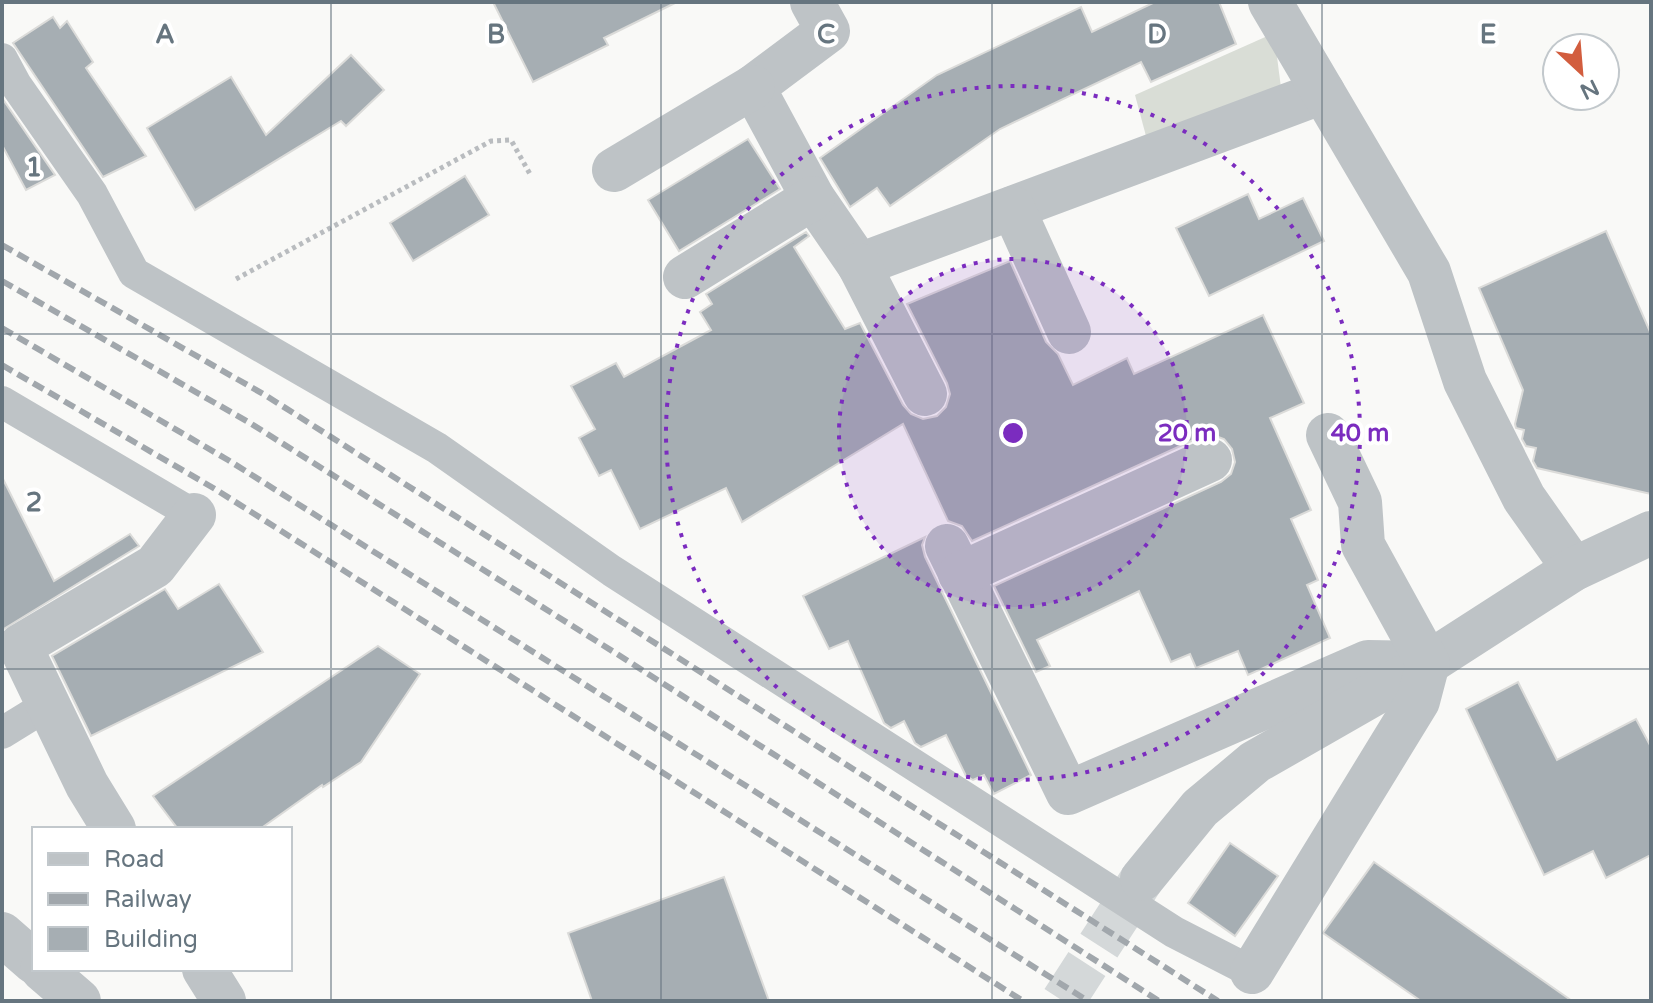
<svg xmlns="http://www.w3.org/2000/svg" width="1653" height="1003" viewBox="0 0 1653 1003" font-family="'Varela Round',sans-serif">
<rect width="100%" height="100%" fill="#f9f9f7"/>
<polygon fill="#d9ddd6" points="1274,33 1281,88 1146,136 1135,95"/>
<g fill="#a6aeb3" stroke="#dbdbd9" stroke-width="2">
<polygon points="493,2 677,2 604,38 608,45 533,82"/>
<polygon points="1155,2 1219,2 1236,44 1151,82 1141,62 1000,129 890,206 877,188 850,207 820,158 937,75 1081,7 1092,32"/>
<polygon points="53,17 60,28 67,21 93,62 86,68 146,156 103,177 13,43"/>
<polygon points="351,55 384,90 346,126 341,121 195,210 147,128 231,77 266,135"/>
<polygon points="2,98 55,175 26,190 2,145"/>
<polygon points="748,139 780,189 679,251 648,200"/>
<polygon points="465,176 489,215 413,261 390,223"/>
<polygon points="1248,194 1259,219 1303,198 1324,241 1209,296 1176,228"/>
<polygon points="1606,231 1651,334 1651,494 1537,468 1533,461 1536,448 1526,446 1522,439 1524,430 1516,428 1515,424 1523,390 1479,288"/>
<polygon points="806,232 809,236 794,247 845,329 860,323 903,405 911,414 923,419 937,416 946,407 950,394 947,383 907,304 1010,261 1046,342 1058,354 1073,385 1127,358 1134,374 1263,315 1304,403 1270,418 1311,510 1291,519 1318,580 1307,585 1330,638 1248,675 1238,651 1196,668 1190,654 1171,662 1139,591 1037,640 1050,666 1036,672 994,586 1221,482 1231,474 1235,462 1232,449 1224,439 1213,435 1200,437 972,541 962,526 948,521 903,424 742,522 726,488 640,529 611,470 599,476 579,438 595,429 571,386 616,363 624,377 711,330 700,312 712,304 706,294"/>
<polygon points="2,477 54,581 130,534 139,546 2,630"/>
<polygon points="925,537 922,545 925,557 1031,775 994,794 984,775 973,780 966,776 946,735 921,747 915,743 904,721 891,728 884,723 848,641 829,649 803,596"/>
<polygon points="219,584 263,652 91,736 52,656 165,589 178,609"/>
<polygon points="378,646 420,674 361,762 323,787 322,785 260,829 178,829 153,796"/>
<polygon points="1518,682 1557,760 1636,719 1651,747 1651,855 1606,878 1593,851 1544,875 1466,709"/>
<polygon points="1230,843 1278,876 1235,936 1188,903"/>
<polygon points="1374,862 1424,897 1572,1001 1421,1001 1323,933"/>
<polygon points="724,877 769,1001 592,1001 568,933"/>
</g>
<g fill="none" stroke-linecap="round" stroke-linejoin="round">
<polyline stroke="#d4d8d9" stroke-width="44" stroke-dasharray="44 22" stroke-linecap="butt" points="1063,1001 1142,879"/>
<polyline stroke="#b9bcbf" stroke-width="5" stroke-dasharray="4 4" stroke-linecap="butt" points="236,279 491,141 511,140 530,174"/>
<g stroke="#bec3c6" stroke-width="32">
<polyline points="2,59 16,85 92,194 134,273 437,448 612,571 1174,932 1252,972"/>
<polyline points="2,402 194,515"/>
<polyline points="2,733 49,704"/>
</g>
<g stroke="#bec3c6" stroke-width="44">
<polyline points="812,2 828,31 753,87 813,198 859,265 1323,92"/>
<polyline points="1270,2 1429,272 1465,381 1524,498 1574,569"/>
<polyline points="614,170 753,87"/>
<polyline points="1013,208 1069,332"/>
<polyline points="859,265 925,394"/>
<polyline points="685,277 813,198"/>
<polyline points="947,546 1068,793 1368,662 1428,663"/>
<polyline points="960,574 1210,460"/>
<polyline points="114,829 87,785 20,646 155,566 194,515"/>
<polyline points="1142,879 1200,808 1255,762 1428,663 1574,569 1651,533"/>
<polyline points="2,934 34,962"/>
<polyline points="42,969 79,1001"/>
<polyline points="204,969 224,1001"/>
<polyline points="1252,972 1418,701 1428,663 1363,545 1360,502 1328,435"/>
</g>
<g stroke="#a1a7ac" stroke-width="6" stroke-dasharray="12 6" stroke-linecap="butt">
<polyline points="2,245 265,395 1218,1001"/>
<polyline points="2,281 250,423 617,654 1159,1001"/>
<polyline points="2,328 228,460 1088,1001"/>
<polyline points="2,365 215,489 1023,1001"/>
</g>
</g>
<path fill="none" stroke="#66757f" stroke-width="2" stroke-opacity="0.55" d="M331,2V1001M661,2V1001M992,2V1001M1322,2V1001M2,334H1651M2,669H1651"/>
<circle cx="1013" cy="433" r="174" fill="#7b2cbf" fill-opacity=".12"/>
<g fill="none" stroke="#7b2cbf" stroke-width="4" stroke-dasharray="4 8">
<circle cx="1013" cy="433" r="174"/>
<circle cx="1013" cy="433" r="347"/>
</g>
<g font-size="26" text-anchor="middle" font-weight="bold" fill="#66757f" stroke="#fff" stroke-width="8" stroke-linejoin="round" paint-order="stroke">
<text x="165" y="43">A</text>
<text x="496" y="43">B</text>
<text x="826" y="43">C</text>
<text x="1157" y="43">D</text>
<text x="1488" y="43">E</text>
<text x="34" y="176">1</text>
<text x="34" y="511">2</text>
</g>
<circle cx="1013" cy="433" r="12" fill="#7b2cbf" stroke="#fff" stroke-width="4"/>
<g font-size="24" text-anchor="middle" font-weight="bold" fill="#7b2cbf" stroke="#fff" stroke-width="8" stroke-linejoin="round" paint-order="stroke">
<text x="1187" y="441">20 m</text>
<text x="1360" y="441">40 m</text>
</g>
<rect width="1653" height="1003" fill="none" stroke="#66757f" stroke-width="8"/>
<rect x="32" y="827" width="260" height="144" fill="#ffffff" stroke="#c2c8cc" stroke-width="2"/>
<rect x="48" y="853" width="40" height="12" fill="#bec3c6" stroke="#c2c8cc" stroke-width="2"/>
<text x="104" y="867" font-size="24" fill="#66757f">Road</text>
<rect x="48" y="893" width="40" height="12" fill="#a1a7ac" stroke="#c2c8cc" stroke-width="2"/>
<text x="104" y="907" font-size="24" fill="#66757f">Railway</text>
<rect x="48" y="927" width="40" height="24" fill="#a6aeb3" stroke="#c2c8cc" stroke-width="2"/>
<text x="104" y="947" font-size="24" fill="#66757f">Building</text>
<g transform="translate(1581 72) rotate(154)"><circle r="38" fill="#ffffff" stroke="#c2c8cc" stroke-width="2"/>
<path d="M0-6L14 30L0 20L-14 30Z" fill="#d25d3e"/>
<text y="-12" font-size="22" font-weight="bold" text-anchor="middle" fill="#66757f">N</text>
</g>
</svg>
